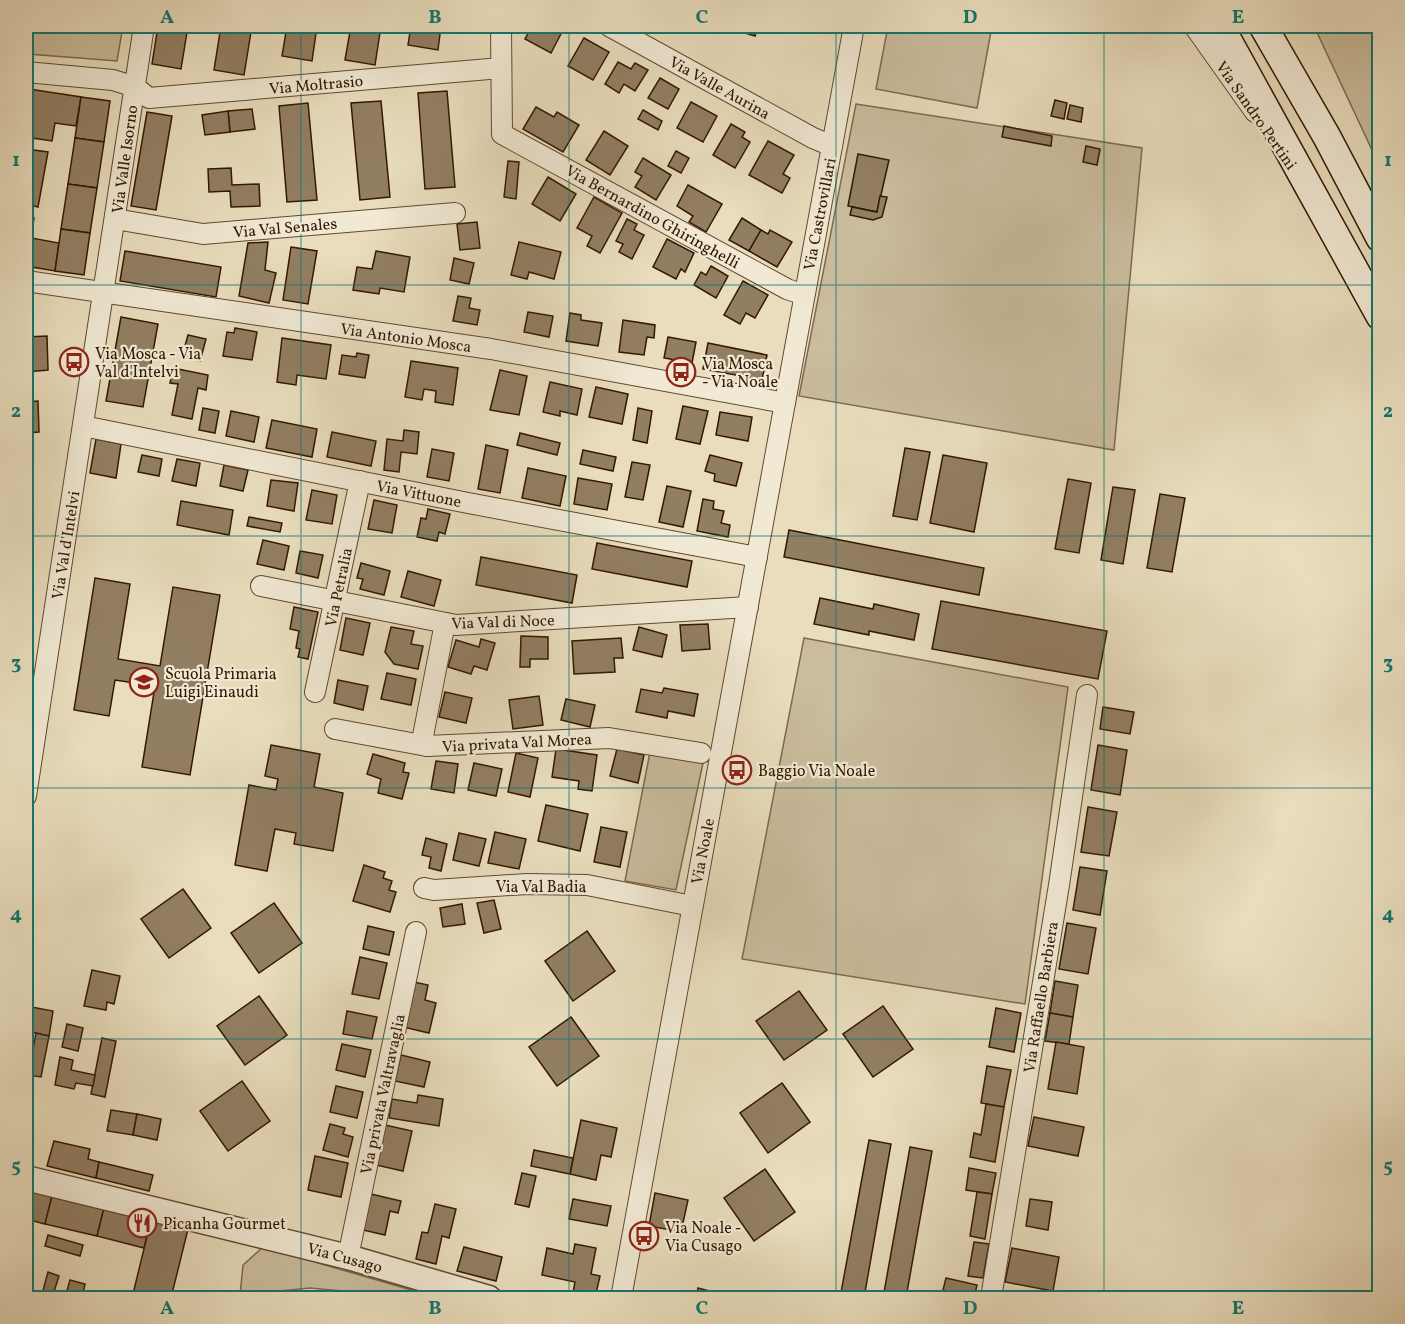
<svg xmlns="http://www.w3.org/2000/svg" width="1405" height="1324" viewBox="0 0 1405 1324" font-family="Vollkorn,serif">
<rect width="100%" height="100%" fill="#e9ddbd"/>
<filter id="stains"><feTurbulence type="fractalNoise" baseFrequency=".00333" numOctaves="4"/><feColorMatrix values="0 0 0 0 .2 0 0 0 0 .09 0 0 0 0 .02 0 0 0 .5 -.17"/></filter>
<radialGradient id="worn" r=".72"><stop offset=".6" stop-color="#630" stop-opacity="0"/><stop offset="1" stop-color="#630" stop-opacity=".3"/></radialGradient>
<g fill="#cabc9d" stroke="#7e6a4f" stroke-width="1.5">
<polygon points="33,26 123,26 117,61 28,54"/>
<polygon points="888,26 992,26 977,108 876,89"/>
<polygon points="1314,26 1379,26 1379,165"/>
<polygon points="856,104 1142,148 1114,450 799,396"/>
<polygon points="804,638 1068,687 1025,1004 742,959"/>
<polygon points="650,752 703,763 676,890 625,881"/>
<polygon points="263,1247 439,1298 393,1298 386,1295 310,1288 240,1295 243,1265"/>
</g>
<g fill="#927e63" stroke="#331801" stroke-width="1.5">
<polygon points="158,26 188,26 181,69 152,64"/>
<polygon points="221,26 252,26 244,75 214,70"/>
<polygon points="287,26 317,26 312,61 282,56"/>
<polygon points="351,26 381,26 375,65 345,60"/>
<polygon points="411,26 441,26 438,50 408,45"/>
<polygon points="532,26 565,26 551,53 525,39"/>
<polygon points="722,26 758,26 755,36"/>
<polygon points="584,38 609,52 593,80 568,66"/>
<polygon points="618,62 631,69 635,63 648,70 635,91 624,84 619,93 605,84"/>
<polygon points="660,78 679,89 668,109 648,98"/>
<polygon points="29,89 81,97 76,126 55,123 52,141 26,137 26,113"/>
<polygon points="447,91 455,187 425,189 418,93"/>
<polygon points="81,97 110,101 104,142 75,138"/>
<polygon points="1055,100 1067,103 1064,119 1051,116"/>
<polygon points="381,101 390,197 360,200 351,103"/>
<polygon points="691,102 717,116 703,142 677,128"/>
<polygon points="308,103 317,200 287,202 279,106"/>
<polygon points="1070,105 1083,108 1081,122 1067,119"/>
<polygon points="536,107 554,117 557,112 579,125 563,152 523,129"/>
<polygon points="252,109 255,129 230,132 228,111"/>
<polygon points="643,110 662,121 658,130 638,119"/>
<polygon points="228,111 230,132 205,135 202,115"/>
<polygon points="147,112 172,116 156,210 131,206"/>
<polygon points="731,124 745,132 742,137 750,142 735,168 713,155"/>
<polygon points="1004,126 1052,136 1051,146 1002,137"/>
<polygon points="604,131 628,146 610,175 586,160"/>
<polygon points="75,138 104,142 97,188 68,184"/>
<polygon points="768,141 794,155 783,174 790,178 782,193 749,175"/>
<polygon points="1086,146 1100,149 1097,165 1083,162"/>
<polygon points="26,149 48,152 38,207 26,204"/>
<polygon points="676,151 689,158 681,173 668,166"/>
<polygon points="858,154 889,160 877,212 848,206"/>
<polygon points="643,158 671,175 656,200 635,187 642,176 635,172"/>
<polygon points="508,161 519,162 516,199 504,197"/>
<polygon points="231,168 232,185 259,184 260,206 231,207 230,191 209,192 208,169"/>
<polygon points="548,177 576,194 560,221 532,204"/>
<polygon points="68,184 97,188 90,233 61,229"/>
<polygon points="688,185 722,204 706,232 689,222 693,216 677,206"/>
<polygon points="880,196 887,197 882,217 873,220 850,215 852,207 877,212"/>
<polygon points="594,197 622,213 600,253 587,246 592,236 577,228"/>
<polygon points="26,217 34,218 31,238 59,243 55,271 26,266"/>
<polygon points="742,218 761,230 749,251 729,240"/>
<polygon points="627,219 637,224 634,230 644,235 632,259 619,252 623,244 616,241"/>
<polygon points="477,222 480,248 460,250 457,224"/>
<polygon points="61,229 90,233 84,275 55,271"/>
<polygon points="761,230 768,234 770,230 792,242 777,267 749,251"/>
<polygon points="667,239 694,253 685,272 681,269 676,279 653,267"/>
<polygon points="268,242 265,270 276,273 269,303 239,296 248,243"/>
<polygon points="519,242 561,252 554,279 529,272 527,279 511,275"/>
<polygon points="291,247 317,251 308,304 283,300"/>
<polygon points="125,251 221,267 216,297 120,281"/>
<polygon points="376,251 410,257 404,292 380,288 379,294 353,290 357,267 372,269"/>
<polygon points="454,258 474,263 469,284 450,280"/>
<polygon points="711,266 728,276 716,298 694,285 701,272 706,275"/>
<polygon points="743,281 768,295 755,318 746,313 740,324 724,315"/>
<polygon points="458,296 471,298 469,308 480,310 477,325 453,321"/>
<polygon points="528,312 553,316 549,337 524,332"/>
<polygon points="570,313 581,315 581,320 602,323 598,346 566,341"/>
<polygon points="121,317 158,324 143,407 106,401"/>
<polygon points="623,320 655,325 654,338 647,337 644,355 619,352"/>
<polygon points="235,328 257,332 252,360 223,356 227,332 234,333"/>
<polygon points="188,335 206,339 200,361 182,357"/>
<polygon points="47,336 48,370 26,372 26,337"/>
<polygon points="668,337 696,342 692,363 664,358"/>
<polygon points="282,338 331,345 326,379 297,375 296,385 277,382"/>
<polygon points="708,343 767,355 762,380 703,369"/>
<polygon points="357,353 369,355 365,378 339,374 342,355 356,357"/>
<polygon points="411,361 458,368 453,405 435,402 436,391 424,389 422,400 405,397"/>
<polygon points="173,368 208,375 206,390 198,388 192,419 172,415 178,384 170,383"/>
<polygon points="500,370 527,376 519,415 490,410"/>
<polygon points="550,382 582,389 577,415 560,411 560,416 543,412"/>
<polygon points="596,387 628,394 622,424 589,417"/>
<polygon points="38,401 39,432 26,433 26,402"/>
<polygon points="683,406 708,411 700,444 676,439"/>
<polygon points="203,408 219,411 215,433 199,430"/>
<polygon points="638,408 652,411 647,443 633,440"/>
<polygon points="231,411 259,417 254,442 226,436"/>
<polygon points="720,412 752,417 748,441 716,435"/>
<polygon points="272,420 317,429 312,457 266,448"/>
<polygon points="404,430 419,432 417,454 401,452 399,472 384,470 387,439 403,441"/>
<polygon points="332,432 376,441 371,466 327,457"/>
<polygon points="520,433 560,443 557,455 517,445"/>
<polygon points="96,439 121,444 116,478 90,473"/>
<polygon points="486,445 508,450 500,493 478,489"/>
<polygon points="905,448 930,452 917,520 893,516"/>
<polygon points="432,449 454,453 449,481 427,477"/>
<polygon points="583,450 616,457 613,471 580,464"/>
<polygon points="142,455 162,459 159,476 138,472"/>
<polygon points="710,455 742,463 736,486 714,481 715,474 705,471"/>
<polygon points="943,455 987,463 974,532 930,523"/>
<polygon points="177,459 200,463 196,486 172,481"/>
<polygon points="632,462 650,465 643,500 625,497"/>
<polygon points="224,465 248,470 243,491 220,486"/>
<polygon points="528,468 566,476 560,506 522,498"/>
<polygon points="578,478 612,484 607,510 574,504"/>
<polygon points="1068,479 1091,483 1079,553 1055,549"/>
<polygon points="271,480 298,483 294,511 267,506"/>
<polygon points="667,486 691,491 683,527 659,522"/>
<polygon points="1113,487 1135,490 1123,564 1101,560"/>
<polygon points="312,490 337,495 332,524 306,520"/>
<polygon points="1160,494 1185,498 1172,572 1147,568"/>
<polygon points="703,499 714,501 713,509 724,511 721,523 730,525 728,537 697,531"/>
<polygon points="374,500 397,505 392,533 368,529"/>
<polygon points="181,501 233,510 229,535 177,525"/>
<polygon points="428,509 450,514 445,534 439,532 437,541 417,537 421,518 426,519"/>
<polygon points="249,517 282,523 280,532 247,526"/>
<polygon points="789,530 984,568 979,595 784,557"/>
<polygon points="263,540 289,546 284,570 257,564"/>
<polygon points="597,543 692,561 687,587 592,569"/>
<polygon points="300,551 323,555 318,578 296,573"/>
<polygon points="481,557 577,575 572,603 476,585"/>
<polygon points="361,563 390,571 384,595 360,589 363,579 357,578"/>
<polygon points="408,571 441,580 434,606 401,597"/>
<polygon points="95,578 130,584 118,659 160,666 173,587 220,595 190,775 142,767 155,686 115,680 109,716 74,710"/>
<polygon points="820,598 873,609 874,604 919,614 914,640 869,631 869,635 814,624"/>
<polygon points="941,601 1107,631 1098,679 932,649"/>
<polygon points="294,607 318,612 308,659 298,657 300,649 296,648 299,631 290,629"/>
<polygon points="346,618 370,623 363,655 340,650"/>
<polygon points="708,624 710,649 682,651 680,625"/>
<polygon points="391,627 414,631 411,644 423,646 418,669 394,664 385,652"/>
<polygon points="639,627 667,635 662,657 633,650"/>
<polygon points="521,636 548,637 548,659 530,659 530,667 520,667"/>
<polygon points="621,638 623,658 614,658 615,672 574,674 572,641"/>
<polygon points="481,639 495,643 487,670 474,666 471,674 448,667 456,640 479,647"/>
<polygon points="387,673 416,679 411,705 381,699"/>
<polygon points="338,680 368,686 363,710 334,703"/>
<polygon points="664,688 698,694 694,716 668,711 667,718 636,712 641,689 662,693"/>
<polygon points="445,692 472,698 466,723 439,717"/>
<polygon points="539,696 543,725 513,729 509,700"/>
<polygon points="566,699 595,705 590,727 561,720"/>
<polygon points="1103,707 1134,712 1130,734 1100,729"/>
<polygon points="271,745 320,754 314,787 343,793 333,851 294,844 296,833 275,829 267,871 235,865 249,785 276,790 278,779 265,776"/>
<polygon points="1098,745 1127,750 1120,795 1091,790"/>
<polygon points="556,749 597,755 592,791 578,789 579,781 552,777"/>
<polygon points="617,749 644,755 638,783 610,776"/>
<polygon points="516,753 538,758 530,797 508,792"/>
<polygon points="373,754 405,763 403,772 409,773 402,799 378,793 381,779 367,774"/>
<polygon points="436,761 458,764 454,793 431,789"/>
<polygon points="474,763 502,769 496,796 468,790"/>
<polygon points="546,805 588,814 580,851 538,841"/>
<polygon points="1088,807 1117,812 1109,856 1081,852"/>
<polygon points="601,827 627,832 620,867 594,862"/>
<polygon points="495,832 526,839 519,869 488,863"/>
<polygon points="459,833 486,839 479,866 453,860"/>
<polygon points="426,838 447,844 441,871 429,868 431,857 422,855"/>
<polygon points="364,865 385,872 383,878 392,881 389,890 396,892 390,912 353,901"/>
<polygon points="1080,867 1107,871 1100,915 1073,910"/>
<polygon points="183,889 211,928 169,958 141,919"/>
<polygon points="494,900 501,929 484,933 477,903"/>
<polygon points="274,903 302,943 259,973 231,933"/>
<polygon points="462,904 465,924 443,927 440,908"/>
<polygon points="1067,923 1096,928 1088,974 1059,969"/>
<polygon points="368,926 394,932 389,955 363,949"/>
<polygon points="587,931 615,971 573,1001 545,961"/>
<polygon points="360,957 387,963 379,999 352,994"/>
<polygon points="92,970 120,976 114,1004 107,1002 106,1010 84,1006"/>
<polygon points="1055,981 1078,985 1073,1017 1050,1013"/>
<polygon points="414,982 428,985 425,1000 436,1003 429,1033 403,1027"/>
<polygon points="799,991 827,1030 784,1060 756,1021"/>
<polygon points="259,996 287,1035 245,1065 217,1026"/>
<polygon points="26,1006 53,1011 49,1036 26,1031"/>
<polygon points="883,1006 913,1049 873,1077 843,1034"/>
<polygon points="996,1008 1021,1013 1014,1052 989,1047"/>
<polygon points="347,1011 377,1017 372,1039 343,1034"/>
<polygon points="1050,1013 1073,1017 1069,1044 1045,1041"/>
<polygon points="571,1017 599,1056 557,1086 529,1047"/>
<polygon points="67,1024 83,1028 78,1051 62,1047"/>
<polygon points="36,1033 49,1036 41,1077 28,1075"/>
<polygon points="102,1038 116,1041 105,1097 91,1094"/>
<polygon points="1056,1042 1084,1047 1077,1094 1048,1089"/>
<polygon points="342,1044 371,1050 365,1077 336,1070"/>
<polygon points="401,1055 430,1062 424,1087 395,1081"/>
<polygon points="60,1057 73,1060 71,1070 95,1075 93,1086 76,1083 74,1089 55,1085"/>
<polygon points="987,1066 1011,1070 1004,1107 981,1103"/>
<polygon points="242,1081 270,1121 228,1151 200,1111"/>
<polygon points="782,1083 810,1122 768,1153 740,1113"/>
<polygon points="336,1086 363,1092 357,1118 330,1112"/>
<polygon points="418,1095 443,1099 439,1126 389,1118 392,1099 417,1103"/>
<polygon points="986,1104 1004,1107 995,1162 970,1157 974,1133 981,1135"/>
<polygon points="111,1110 137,1114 133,1135 107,1131"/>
<polygon points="137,1114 161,1119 157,1140 133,1135"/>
<polygon points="1034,1117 1084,1127 1078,1156 1028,1146"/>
<polygon points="581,1120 617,1128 611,1157 601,1155 596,1180 570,1174"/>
<polygon points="330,1124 345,1128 343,1134 353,1137 348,1157 323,1150"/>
<polygon points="385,1125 412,1131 403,1171 376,1165"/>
<polygon points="869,1140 891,1144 864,1298 840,1298"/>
<polygon points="54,1141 90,1149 88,1159 99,1162 96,1178 47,1166"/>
<polygon points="910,1147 932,1151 906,1298 883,1298"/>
<polygon points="534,1150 573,1158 570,1174 531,1166"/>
<polygon points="315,1156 348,1163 341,1197 308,1190"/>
<polygon points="99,1162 153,1175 149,1191 96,1178"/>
<polygon points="969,1168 996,1173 992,1194 966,1190"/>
<polygon points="765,1169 795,1212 754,1241 724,1198"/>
<polygon points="522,1173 536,1176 529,1207 515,1204"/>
<polygon points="26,1189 52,1196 45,1224 26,1219"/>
<polygon points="977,1192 992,1194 985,1239 970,1236"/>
<polygon points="655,1193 688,1200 681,1232 649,1226"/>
<polygon points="371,1194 401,1201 398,1213 390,1211 385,1235 363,1230"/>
<polygon points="52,1196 104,1208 97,1236 45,1224"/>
<polygon points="573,1199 611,1206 607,1226 569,1219"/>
<polygon points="1030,1199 1052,1202 1048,1230 1026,1226"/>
<polygon points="435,1204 456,1209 449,1238 442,1236 436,1264 416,1259 422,1232 428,1233"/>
<polygon points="104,1208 151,1220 144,1248 97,1236"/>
<polygon points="151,1220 188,1229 171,1298 150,1298 133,1294"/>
<polygon points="48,1235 83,1245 80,1256 45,1246"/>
<polygon points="974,1242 989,1244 983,1278 968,1276"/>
<polygon points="575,1244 596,1248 591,1274 600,1276 595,1298 572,1298 575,1282 542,1275 547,1248 573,1254"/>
<polygon points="464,1247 502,1257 496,1281 457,1271"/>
<polygon points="1012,1248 1059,1257 1053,1291 1005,1282"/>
<polygon points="48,1272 59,1276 52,1298 41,1298"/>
<polygon points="946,1278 977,1285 974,1298 943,1290"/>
<polygon points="70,1280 85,1284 82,1298 65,1298"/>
<polygon points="698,1288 736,1298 696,1298"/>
</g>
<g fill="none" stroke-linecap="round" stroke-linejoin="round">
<g stroke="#604930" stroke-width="22">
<g id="minor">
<polyline points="501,26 502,134 787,289 804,295"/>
<polyline points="609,26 813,138 832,146"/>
<polyline points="1194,26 1255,112"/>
<polyline points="26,72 113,80 135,87 149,98 501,68"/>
<polyline points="115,219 203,234 455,213"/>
<polyline points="26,281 491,349 785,403"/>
<polyline points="83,426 468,503 757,557"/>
<polyline points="261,586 456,625 748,607"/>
<polyline points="315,692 360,481"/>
<polyline points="335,729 427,746 609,738 701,753"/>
<polyline points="427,746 423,736 445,623"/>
<polyline points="26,796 144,26"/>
<polyline points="424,888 434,890 527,884 587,885 692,906"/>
<polyline points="348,1257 416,932"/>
<polyline points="621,1298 854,26"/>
<polyline points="991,1298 1059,885 1087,695"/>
</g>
</g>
<g stroke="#604930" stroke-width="27">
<polyline id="tertiary" points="26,1178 348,1257 489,1298"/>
</g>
<g stroke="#331801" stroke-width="30">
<g id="secondary">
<polyline points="1220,26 1380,316"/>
<polyline points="1263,26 1327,137 1380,238"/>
</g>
</g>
<use href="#minor" stroke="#f1e9d4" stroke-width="20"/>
<use href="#tertiary" stroke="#f1e9d4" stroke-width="24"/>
<use href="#secondary" stroke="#f1e9d4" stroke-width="27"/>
</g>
<path fill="none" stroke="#0f766e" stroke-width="1.5" stroke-opacity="0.55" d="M301,26V1298M569,26V1298M836,26V1298M1104,26V1298M26,285H1380M26,536H1380M26,788H1380M26,1039H1380"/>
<defs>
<g id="bus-ring" transform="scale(1.5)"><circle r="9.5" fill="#f1e9d4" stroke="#8f2418" stroke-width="1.5"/><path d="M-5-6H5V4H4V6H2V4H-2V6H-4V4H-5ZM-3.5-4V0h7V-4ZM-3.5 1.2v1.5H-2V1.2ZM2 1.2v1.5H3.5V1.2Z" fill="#8f2418"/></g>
<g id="school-ring" transform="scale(1.5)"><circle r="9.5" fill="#f1e9d4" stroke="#8f2418" stroke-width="1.5"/><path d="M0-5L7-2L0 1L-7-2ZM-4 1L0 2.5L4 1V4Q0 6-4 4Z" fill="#8f2418"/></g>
<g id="restaurant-ring" transform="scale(1.5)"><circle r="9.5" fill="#f1e9d4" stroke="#8f2418" stroke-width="1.5"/><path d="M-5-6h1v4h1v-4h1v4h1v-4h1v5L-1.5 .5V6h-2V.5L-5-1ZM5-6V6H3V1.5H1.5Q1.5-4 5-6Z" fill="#8f2418"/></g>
</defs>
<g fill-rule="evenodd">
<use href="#bus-ring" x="74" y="362"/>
<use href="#bus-ring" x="681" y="372"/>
<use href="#school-ring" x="144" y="682"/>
<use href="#bus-ring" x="737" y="770"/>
<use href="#restaurant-ring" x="142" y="1223"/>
<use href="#bus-ring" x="644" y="1236"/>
</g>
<g text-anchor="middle" stroke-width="4.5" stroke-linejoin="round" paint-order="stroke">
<g font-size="16" fill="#331801" stroke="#f1e9d4">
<text transform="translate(316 84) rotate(-5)" y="6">Via Moltrasio</text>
<text transform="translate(720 87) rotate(29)" y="6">Via Valle Aurina</text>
<text transform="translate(1257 115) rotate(55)" y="6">Via Sandro Pertini</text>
<text transform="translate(124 159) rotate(-82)" y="6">Via Valle Isorno</text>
<text transform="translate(819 214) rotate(-79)" y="6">Via Castrovillari</text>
<text transform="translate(653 216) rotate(29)" y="6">Via Bernardino Ghiringhelli</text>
<text transform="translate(285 227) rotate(-5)" y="6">Via Val Senales</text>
<text transform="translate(406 337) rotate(8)" y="6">Via Antonio Mosca</text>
<text transform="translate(419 493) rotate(11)" y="6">Via Vittuone</text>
<text transform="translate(65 545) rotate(-81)" y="6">Via Val d'Intelvi</text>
<text transform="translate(338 587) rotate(-78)" y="6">Via Petralia</text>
<text transform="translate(503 621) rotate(-2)" y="6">Via Val di Noce</text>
<text transform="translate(517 742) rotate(-3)" y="6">Via privata Val Morea</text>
<text transform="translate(702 851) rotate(-79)" y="6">Via Noale</text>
<text x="541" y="892">Via Val Badia</text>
<text transform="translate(1040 997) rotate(-81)" y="6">Via Raffaello Barbiera</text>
<text transform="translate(382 1094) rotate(-78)" y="6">Via privata Valtravaglia</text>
<text transform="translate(345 1257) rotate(15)" y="6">Via Cusago</text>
</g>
<g font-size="16" fill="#331801" stroke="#f1e9d4" text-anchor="start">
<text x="95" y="359">Via Mosca - Via<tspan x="95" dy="18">Val d'Intelvi</tspan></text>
<text x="702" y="369">Via Mosca<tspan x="702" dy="18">- Via Noale</tspan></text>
<text x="165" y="679">Scuola Primaria<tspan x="165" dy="18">Luigi Einaudi</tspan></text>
<text x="758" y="776">Baggio Via Noale</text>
<text x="163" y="1229">Picanha Gourmet</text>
<text x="665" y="1233">Via Noale -<tspan x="665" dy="18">Via Cusago</tspan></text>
</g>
</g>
<rect width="1405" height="1324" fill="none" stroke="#e9ddbd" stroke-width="66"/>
<rect x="33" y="33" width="1339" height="1258" fill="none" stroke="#0f766e" stroke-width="2"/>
<g font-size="20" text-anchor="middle" font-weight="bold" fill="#0f766e">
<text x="167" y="23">A</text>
<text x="435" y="23">B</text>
<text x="702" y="23">C</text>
<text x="970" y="23">D</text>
<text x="1238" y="23">E</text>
<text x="16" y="166">1</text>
<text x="1388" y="166">1</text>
<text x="16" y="417">2</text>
<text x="1388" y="417">2</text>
<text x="16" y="669">3</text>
<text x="1388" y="669">3</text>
<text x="16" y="920">4</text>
<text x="1388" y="920">4</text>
<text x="16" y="1172">5</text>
<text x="1388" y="1172">5</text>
<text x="167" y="1314">A</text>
<text x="435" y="1314">B</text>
<text x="702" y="1314">C</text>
<text x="970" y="1314">D</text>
<text x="1238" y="1314">E</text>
</g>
<rect width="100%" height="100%" filter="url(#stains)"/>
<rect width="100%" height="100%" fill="url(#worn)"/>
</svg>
